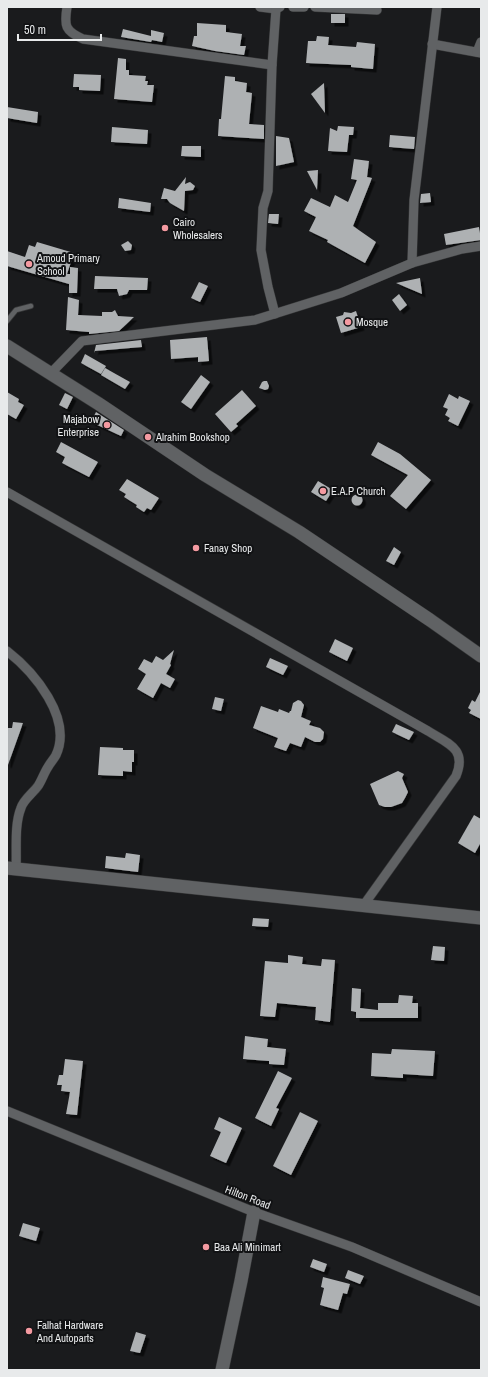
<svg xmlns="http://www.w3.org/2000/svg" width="488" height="1377" viewBox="0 0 488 1377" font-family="'Archivo Narrow',sans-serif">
<defs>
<filter id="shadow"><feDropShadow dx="3.5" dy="3.5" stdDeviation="0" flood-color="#0009"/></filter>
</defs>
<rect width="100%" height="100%" fill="#1a1b1d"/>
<g fill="#aeb1b3" filter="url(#shadow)">
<rect x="331" y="14" width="14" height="9"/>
<polygon points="197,23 226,25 226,32 242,34 240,46 246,46 244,55 215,51 192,46 194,36 197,36"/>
<polygon points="123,29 151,36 151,30 164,33 162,42 152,40 151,42 121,37"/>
<polygon points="317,36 329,37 328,45 356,47 357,42 375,44 373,69 351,67 351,65 306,63 308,41 316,41"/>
<polygon points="118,58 126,59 126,70 129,70 129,75 146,76 145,81 148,81 147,85 154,85 152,102 114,99"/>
<polygon points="74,74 101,75 100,91 79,90 79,87 73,87"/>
<polygon points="225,76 235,77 235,81 247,83 246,92 252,93 249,124 264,125 264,139 218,136 219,119 221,119"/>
<polygon points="324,83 325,113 311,94"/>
<polygon points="7,107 38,112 37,123 7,118"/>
<polygon points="338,126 354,127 353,135 349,135 347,152 328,151 330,128 337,131"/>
<polygon points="112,127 148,130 147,144 111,142"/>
<polygon points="390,135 415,137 414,149 389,147"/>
<polygon points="276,136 289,138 294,162 276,166"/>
<polygon points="182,146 201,146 201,157 181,156"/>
<polygon points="354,159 369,161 367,177 372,178 353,226 376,242 365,263 327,242 328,240 309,231 316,217 304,211 311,198 330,207 335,195 348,202 357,180 351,179"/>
<polygon points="318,170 317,190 307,171"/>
<polygon points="186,177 185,184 190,182 195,186 193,190 185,191 184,211 170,203 167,199 161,199 164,188 175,191"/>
<polygon points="430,193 431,202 420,203 421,194"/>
<polygon points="119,198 151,203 150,212 118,208"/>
<polygon points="269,214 279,214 278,224 268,223"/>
<polygon points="479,227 481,240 446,245 444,234"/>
<polygon points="128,241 132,245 131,250 125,251 121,245"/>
<polygon points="37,242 74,253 67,274 70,274 70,267 78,268 77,293 69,293 69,284 7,266 7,251 25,257 29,245 35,247"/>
<polygon points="95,276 148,278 147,290 129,290 127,294 119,296 117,289 94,289"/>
<polygon points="420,278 422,294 396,283"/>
<polygon points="199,282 208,286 200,302 191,298"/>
<polygon points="399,294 407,305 400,311 392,300"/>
<polygon points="68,297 79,300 78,315 102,316 102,312 112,312 115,310 118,316 134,317 119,331 89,334 89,332 66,330"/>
<polygon points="356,311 361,327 341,333 336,317 343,315 344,312 351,313"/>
<polygon points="207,337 209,361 198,362 198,357 171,359 170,340"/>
<polygon points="141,340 142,347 95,351 94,353 96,345"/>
<polygon points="85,354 106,366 101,374 81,363"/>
<polygon points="105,368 130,382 125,389 101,375"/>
<polygon points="201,375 210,382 191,409 181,402"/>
<polygon points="264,381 267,381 269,386 268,389 265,390 259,388 262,382"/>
<polygon points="242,390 256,406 236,424 238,426 231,432 215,414"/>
<polygon points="7,392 19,399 18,402 24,405 16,419 7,414"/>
<polygon points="65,393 73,397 67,409 59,405"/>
<polygon points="449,394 458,399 459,396 470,401 458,426 448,421 450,418 445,415 448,409 443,407"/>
<polygon points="96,412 124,430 121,436 91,422"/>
<polygon points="61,442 98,462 89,477 62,463 65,457 56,452"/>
<polygon points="378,442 400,454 431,480 406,509 390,496 408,475 371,455"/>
<polygon points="127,479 159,498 151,510 147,508 144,512 136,507 137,505 124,497 126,494 119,490"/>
<polygon points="318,481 333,490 326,501 311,492"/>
<circle cx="357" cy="500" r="5.5"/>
<polygon points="394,547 401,552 394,565 386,561"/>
<polygon points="335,639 353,648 347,661 329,652"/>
<polygon points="174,650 170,664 171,665 166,674 175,679 170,688 161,683 153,698 137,689 146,674 138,669 144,659 152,663 156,656 163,660"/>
<polygon points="270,658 288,666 283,675 266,667"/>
<polygon points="481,690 481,719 469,713 471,710 468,708 472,700 475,702"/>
<polygon points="215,697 224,699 221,711 212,709"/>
<polygon points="298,700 301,701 304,705 301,717 311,721 309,725 320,728 324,732 323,739 320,742 315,742 305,737 301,747 290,743 286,751 274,747 278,738 253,728 261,706 278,712 279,709 289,713 290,711 291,711 293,703"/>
<polygon points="13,722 23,723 8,765 7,764 7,728 12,728"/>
<polygon points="396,724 414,732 409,740 392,732"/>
<polygon points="100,747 123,748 123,750 134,750 134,762 132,762 132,772 123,771 123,776 98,775"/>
<polygon points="398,771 404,774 402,778 408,792 405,798 402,803 391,807 385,807 379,805 370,784"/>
<polygon points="474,815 481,819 481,842 475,853 458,843"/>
<polygon points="126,853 140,855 138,872 105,868 106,856 125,858"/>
<polygon points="253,918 269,919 268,927 252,926"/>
<polygon points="433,946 445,947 444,961 431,960"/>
<polygon points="288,955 303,957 302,964 321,966 322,959 335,960 330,1022 315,1020 316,1007 277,1003 275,1017 260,1016 265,961 288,963"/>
<polygon points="352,988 361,989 360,1008 378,1010 378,1003 398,1003 399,995 413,996 412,1003 418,1003 418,1018 356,1018 356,1012 351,1011"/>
<polygon points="245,1036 268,1039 267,1047 286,1049 284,1065 269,1064 269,1061 243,1059"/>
<polygon points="392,1049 435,1051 433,1076 403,1074 403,1078 371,1076 372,1053 391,1054"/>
<polygon points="65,1059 83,1061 77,1115 66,1114 70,1092 61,1091 62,1085 57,1085 59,1075 63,1075"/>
<polygon points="278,1071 292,1078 276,1108 279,1109 271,1126 255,1118"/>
<polygon points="300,1112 318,1121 291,1175 273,1166"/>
<polygon points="219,1117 242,1128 226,1163 210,1156 221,1132 214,1129"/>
<polygon points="23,1223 40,1228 36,1241 19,1236"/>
<polygon points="313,1259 327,1264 324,1272 310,1267"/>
<polygon points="348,1270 364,1276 360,1284 345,1278"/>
<polygon points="323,1277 350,1284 347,1294 343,1293 338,1310 320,1305 324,1288 321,1287"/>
<polygon points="136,1332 146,1335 140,1353 130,1351"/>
</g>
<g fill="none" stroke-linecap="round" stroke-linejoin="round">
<g stroke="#373839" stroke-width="6">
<polyline id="lane" points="7,321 16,310 31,306"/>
</g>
<g stroke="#373839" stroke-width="10">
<g id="street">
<path d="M67,7C64,26 65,31 83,39L272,65"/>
<polyline points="260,7 276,9 280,7"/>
<polyline points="293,7 304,7"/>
<polyline points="315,7 377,10"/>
<polyline points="432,44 481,53"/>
<polyline points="477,52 481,42"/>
<polyline points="412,263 414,200 437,7"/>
<polyline points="275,314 268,287 261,250 263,208 268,191 272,65 276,9"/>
<polyline points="51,373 82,341 255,320 341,293 412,263 462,249 481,246"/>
<path d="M7,492L428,731C449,744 467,749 456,776L363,906"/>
<path d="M7,651C34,672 73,718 56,755C54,759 50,763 48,767C44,773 42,780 38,786C33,793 23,800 21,808C14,825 17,850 16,869"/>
<polyline points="7,1111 254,1212 352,1247 481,1302"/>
</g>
</g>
<g stroke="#373839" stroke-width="14">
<g id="secondary">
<polyline points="7,346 99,404 205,475 299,532 430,620 481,656"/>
<polyline points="7,868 481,918"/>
<polyline points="222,1370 241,1281 254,1212"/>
</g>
</g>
<use href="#lane" stroke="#606264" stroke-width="4.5"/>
<use href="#street" stroke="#606264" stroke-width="9"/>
<use href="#secondary" stroke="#606264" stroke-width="13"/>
</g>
<g fill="#f49aa1" stroke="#111214" stroke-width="1.5">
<circle cx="165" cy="228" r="4"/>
<circle cx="29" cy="264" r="4"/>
<circle cx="348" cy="322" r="4"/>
<circle cx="107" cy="425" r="4"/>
<circle cx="148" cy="437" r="4"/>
<circle cx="323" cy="491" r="4"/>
<circle cx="196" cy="548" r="4"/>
<circle cx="206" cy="1247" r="4"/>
<circle cx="29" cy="1331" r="4"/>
</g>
<g text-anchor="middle" stroke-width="4" stroke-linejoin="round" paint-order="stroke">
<g font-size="11" fill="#e8eaeb" stroke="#111214" text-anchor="start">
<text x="173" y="226">Cairo<tspan x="173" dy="13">Wholesalers</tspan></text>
<text x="37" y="262">Amoud Primary<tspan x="37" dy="13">School</tspan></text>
<text x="356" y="326">Mosque</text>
<text x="99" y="423" text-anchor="end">Majabow<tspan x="99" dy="13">Enterprise</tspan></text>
<text x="156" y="441">Alrahim Bookshop</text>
<text x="331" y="495">E.A.P Church</text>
<text x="204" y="552">Fanay Shop</text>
<text x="214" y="1251">Baa Ali Minimart</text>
<text x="37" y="1329">Falhat Hardware<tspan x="37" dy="13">And Autoparts</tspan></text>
</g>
<g font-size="11" fill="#e8eaeb" stroke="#111214">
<text transform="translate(248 1197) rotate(21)" y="4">Hilton Road</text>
</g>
</g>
<rect width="488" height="1377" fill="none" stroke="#e8eaeb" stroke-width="16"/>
<path d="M18 34v6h83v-6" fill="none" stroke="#e8eaeb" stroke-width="2"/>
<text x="24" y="34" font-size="12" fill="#e8eaeb" stroke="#111214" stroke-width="3" paint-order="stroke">50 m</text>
</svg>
